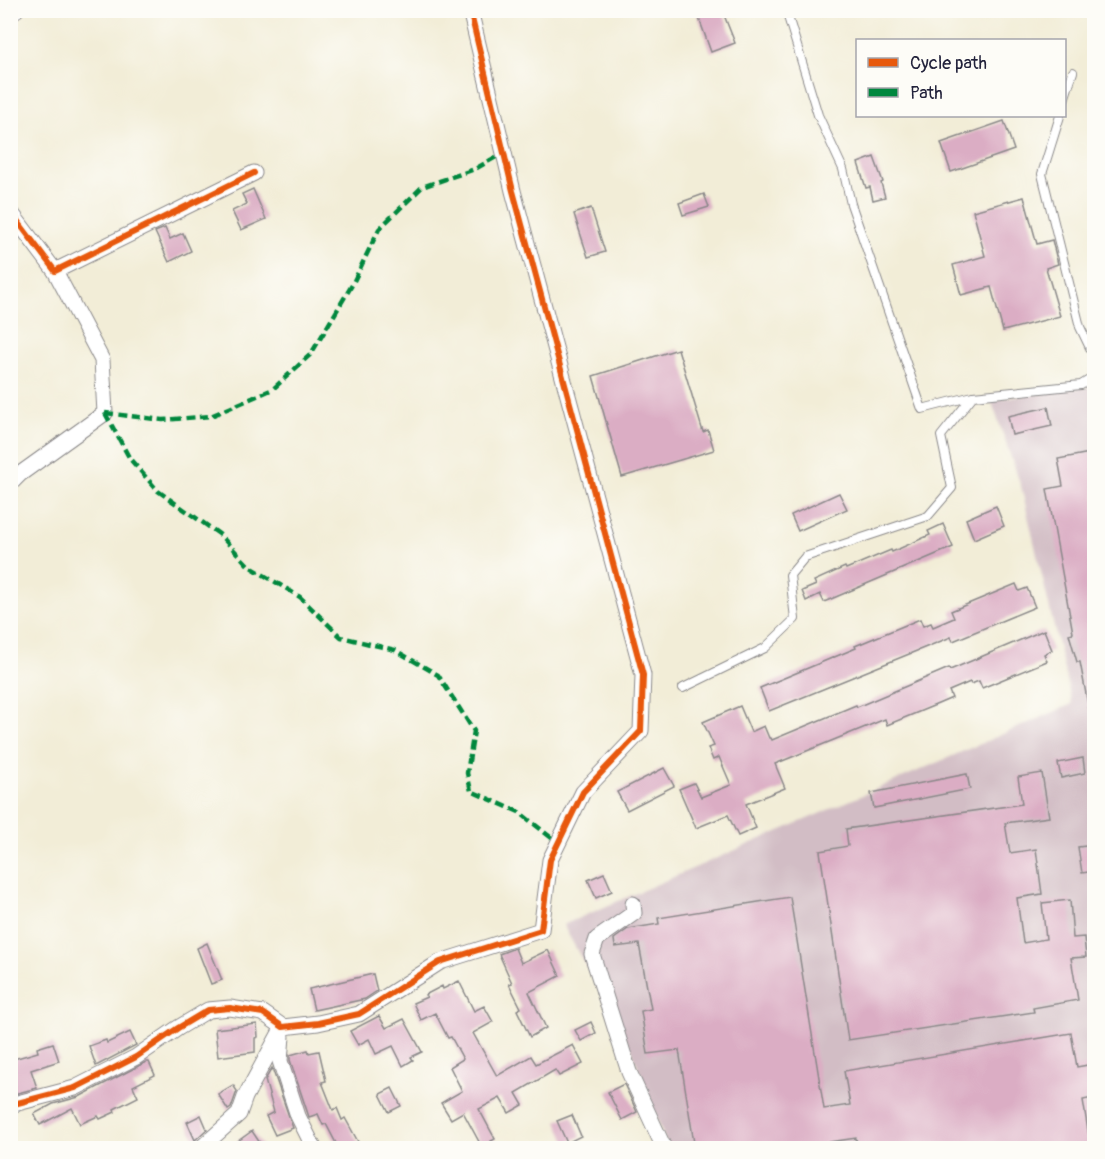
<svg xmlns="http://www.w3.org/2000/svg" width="1105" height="1159" viewBox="0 0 1105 1159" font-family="Pangolin,sans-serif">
<rect width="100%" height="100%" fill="#fdfcf7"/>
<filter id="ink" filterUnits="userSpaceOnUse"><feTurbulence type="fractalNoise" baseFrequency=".0167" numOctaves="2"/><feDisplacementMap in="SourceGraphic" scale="12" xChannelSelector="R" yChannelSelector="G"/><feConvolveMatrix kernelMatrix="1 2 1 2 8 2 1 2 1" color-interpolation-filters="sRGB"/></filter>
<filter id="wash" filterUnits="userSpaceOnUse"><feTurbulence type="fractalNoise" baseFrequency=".008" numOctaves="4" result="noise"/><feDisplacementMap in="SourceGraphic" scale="24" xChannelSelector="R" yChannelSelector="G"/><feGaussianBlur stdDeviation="1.35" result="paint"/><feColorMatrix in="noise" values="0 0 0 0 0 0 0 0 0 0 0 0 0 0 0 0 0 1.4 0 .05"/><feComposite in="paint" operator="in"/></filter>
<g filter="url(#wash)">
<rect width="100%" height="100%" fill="#f2edd7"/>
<polygon fill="#d2bdc5" points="1094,386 1094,1148 668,1148 631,1048 563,925 1072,704 1021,486 991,400"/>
<g id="blocks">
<g fill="#dbadc4">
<polygon points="696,10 722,10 735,43 711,52"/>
<polygon points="1004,121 1014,150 951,172 941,143"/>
<polygon points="874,157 883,182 881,183 885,197 873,200 870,187 866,188 858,163"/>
<polygon points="253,189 266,219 241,230 232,211 247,204 242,194"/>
<polygon points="704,194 709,207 683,215 679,203"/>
<polygon points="1024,197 1037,244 1052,240 1058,264 1046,268 1060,316 1003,331 991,287 961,295 953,265 985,256 973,211"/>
<polygon points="591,208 605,252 588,257 574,214"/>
<polygon points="165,228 170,239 183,233 191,251 169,262 155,232"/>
<polygon points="678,349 703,432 708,430 714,450 622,477 593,376"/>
<polygon points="1048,407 1052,426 1012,435 1008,416"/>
<polygon points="1095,452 1095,709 1089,710 1080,662 1077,662 1069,634 1073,633 1047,489 1063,486 1058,459"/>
<polygon points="839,493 847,509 798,531 791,515"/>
<polygon points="996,506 1004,526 974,539 966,519"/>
<polygon points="943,524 953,547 824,602 820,594 806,601 802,591 816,585 814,581 845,567 846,569 891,550 892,552 930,535 928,531"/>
<polygon points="1016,584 1019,591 1027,588 1035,607 953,641 951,637 769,711 760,688 856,648 855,646 920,619 923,626 931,623 933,627 954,618 951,611"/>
<polygon points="1044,630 1052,650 1044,654 1047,661 982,688 979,681 971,684 970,682 949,691 952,698 938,704 887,725 885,719 775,764 785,788 746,804 756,828 738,836 728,815 696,828 679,789 694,783 701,797 731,785 719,757 713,760 708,748 714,746 703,722 740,706 751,732 764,726 769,738 771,738 772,740 856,705 857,707 949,668 950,670"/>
<polygon points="1083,758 1085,773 1061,778 1058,763"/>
<polygon points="664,768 674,786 627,810 617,792"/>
<polygon points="1042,773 1049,817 1005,823 1010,853 1036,849 1042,894 1017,898 1023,943 1046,939 1042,903 1070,900 1073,938 1084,937 1086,957 1071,958 1078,1000 1033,1008 1034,1012 848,1040 820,851 848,846 846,829 1022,804 1018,777"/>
<polygon points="967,774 970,789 874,808 871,793"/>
<polygon points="1095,845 1095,871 1082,873 1078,847"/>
<polygon points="604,873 612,891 596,898 588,880"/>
<polygon points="790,897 824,1109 850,1105 844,1071 1071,1033 1077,1067 1088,1065 1093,1098 1083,1100 1091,1149 858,1149 856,1138 830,1142 831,1149 695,1149 679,1050 648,1054 641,1011 651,1009 639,944 615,947 614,939 628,929 659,924 658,918"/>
<polygon points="207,943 222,980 211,984 197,948"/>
<polygon points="515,948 521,963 548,950 560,976 529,992 546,1028 530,1037 517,1010 521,1008 509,984 512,983 499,954"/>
<polygon points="373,974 377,991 365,999 314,1010 309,989"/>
<polygon points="459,981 474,1011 484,1006 493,1022 473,1033 497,1076 531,1056 536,1064 573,1045 583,1064 559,1076 555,1070 516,1093 523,1105 509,1113 500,1098 479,1109 495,1139 491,1141 496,1149 483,1149 463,1112 451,1119 441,1103 462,1091 450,1067 463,1059 451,1037 448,1038 435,1013 421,1020 413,1003 427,997 425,995 442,986 443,989"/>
<polygon points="379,1016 386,1028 404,1019 422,1052 411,1057 413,1060 403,1066 393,1046 376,1054 369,1039 358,1045 350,1031"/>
<polygon points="591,1022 596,1033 581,1041 575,1030"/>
<polygon points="257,1024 258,1037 255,1038 255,1052 218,1057 215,1029"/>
<polygon points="130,1032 136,1045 96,1066 89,1046 106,1040 107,1043"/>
<polygon points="53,1043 59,1061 31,1070 37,1088 10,1095 10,1060 38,1052 37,1048"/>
<polygon points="308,1050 309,1053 319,1051 326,1081 322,1082 333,1110 337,1108 342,1120 345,1118 362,1149 339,1149 326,1124 323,1125 318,1114 309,1117 290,1060 290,1055"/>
<polygon points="146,1062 149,1062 155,1075 133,1086 138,1097 114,1109 115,1112 100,1119 98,1116 80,1124 72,1108 40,1125 34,1114 53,1104 79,1097"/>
<polygon points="272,1068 293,1128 275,1135 266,1116 274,1112 265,1080"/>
<polygon points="624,1084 637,1112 622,1120 608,1092"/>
<polygon points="233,1085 237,1091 231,1108 228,1110 218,1094"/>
<polygon points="392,1088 401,1106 389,1112 380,1094"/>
<polygon points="201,1115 207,1129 195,1140 187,1122"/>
<polygon points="572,1115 581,1136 567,1143 557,1121"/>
<polygon points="252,1131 264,1149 227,1149"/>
</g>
</g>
</g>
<g filter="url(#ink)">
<use href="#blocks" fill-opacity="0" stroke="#8a8889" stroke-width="1.5"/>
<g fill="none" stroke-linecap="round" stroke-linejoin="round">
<g stroke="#8a8889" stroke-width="10">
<g id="service">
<polyline points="786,10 818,115 843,169 851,204 922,409 973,396"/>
<polyline points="1064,100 1073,72"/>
<polyline points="1060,116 1042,174 1080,327 1094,356"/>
<polyline points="683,688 765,648 795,619 790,575 805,557 928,516 952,488 941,436 973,396 1081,385 1094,377"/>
</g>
</g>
<g stroke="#8a8889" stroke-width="17">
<g id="minor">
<polyline points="10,12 16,10"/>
<polyline points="10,211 55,271 254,173"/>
<polyline points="10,484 20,474 105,413 102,360 55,271"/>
<polyline points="633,904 634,913 597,939 592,954 629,1072 664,1148"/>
<polyline points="282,1036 280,1061 298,1116 314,1148"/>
<polyline points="10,1105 75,1088 136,1057 178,1028 208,1010 230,1008 263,1013 283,1027 318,1023 359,1014 440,962 541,930 550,860 583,792 641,731 643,675 513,191 470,10"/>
<polyline points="201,1148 239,1114 245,1097 283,1027"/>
</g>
</g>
<use href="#service" stroke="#fff" stroke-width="8"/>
<use href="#minor" stroke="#fff" stroke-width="15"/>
<g stroke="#00873e" stroke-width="4.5" stroke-dasharray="9 4.5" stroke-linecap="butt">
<polyline points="105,413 130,459 158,491 219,534 249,566 300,597 341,637 395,650 438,675 474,731 467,773 471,791 519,812 558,843"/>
<polyline points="105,413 163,420 211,416 273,389 311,354 352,285 379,229 422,187 475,169 503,153"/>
</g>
<g stroke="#fdfcf7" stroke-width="10">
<g id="cycleway">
<polyline points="10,211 55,271 254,173"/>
<polyline points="10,1105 75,1088 136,1057 178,1028 208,1010 230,1008 263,1013 283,1027 318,1023 359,1014 440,962 541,930 550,860 583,792 641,731 643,675 513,191 470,10"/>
</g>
</g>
<use href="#cycleway" stroke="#e8590c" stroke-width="6"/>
</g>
</g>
<rect width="1105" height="1159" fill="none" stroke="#fdfcf7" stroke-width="36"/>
<rect x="856" y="39" width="210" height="78" fill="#fdfcf7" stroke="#a5a5ac" stroke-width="1.5"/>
<rect x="868" y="58" width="30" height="9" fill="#e8590c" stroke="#a5a5ac" stroke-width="1.5"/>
<text x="910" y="69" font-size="18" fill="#22223b">Cycle path</text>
<rect x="868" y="88" width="30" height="9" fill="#00873e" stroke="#a5a5ac" stroke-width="1.5"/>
<text x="910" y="99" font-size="18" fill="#22223b">Path</text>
</svg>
